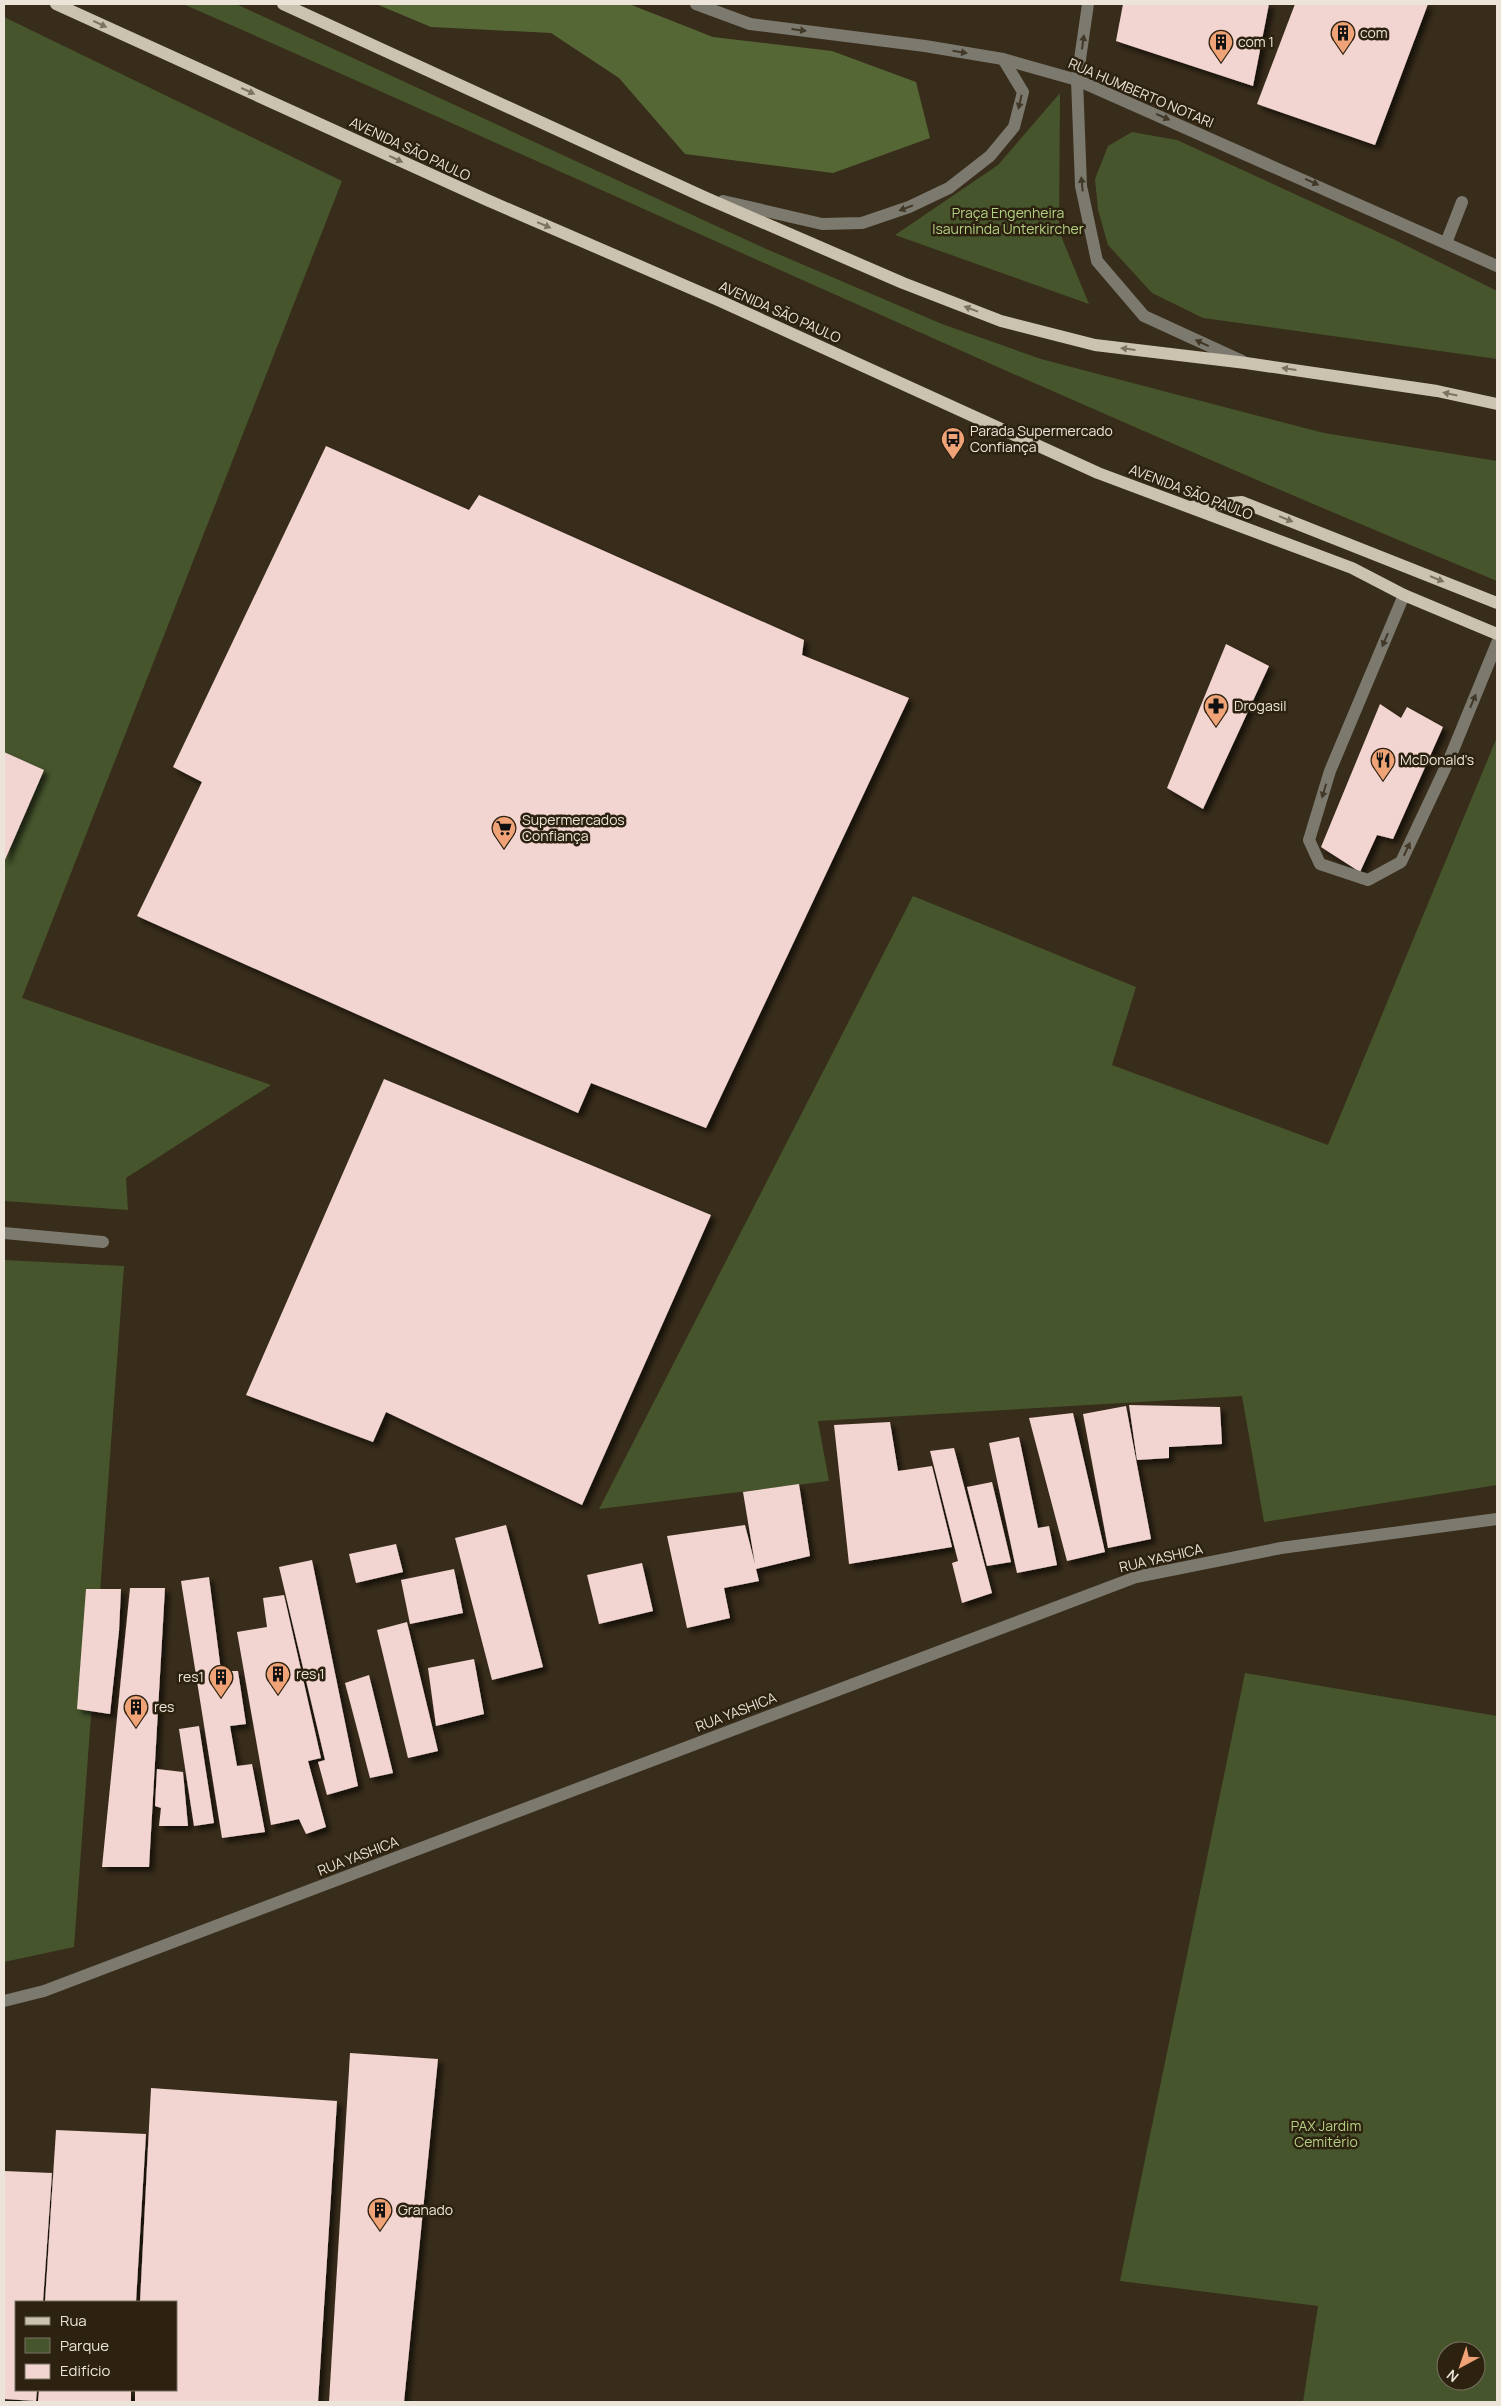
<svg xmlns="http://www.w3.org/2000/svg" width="1501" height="2406" viewBox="0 0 1501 2406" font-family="Manrope,sans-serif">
<defs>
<filter id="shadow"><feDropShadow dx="4.5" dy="4.5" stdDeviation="2.5" flood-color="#0009"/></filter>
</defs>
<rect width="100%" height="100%" fill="#382c1a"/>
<g fill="#46552c" fill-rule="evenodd">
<path d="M183,4H236L764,248L942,324L1041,359L1324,433L1497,461V581C1055,399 621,196 183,4Z"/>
<polygon points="4,17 342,181 22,998 271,1085 126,1178 128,1210 4,1201"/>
<polygon points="1060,93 1059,231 1089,304 895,235 998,165"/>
<polygon points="1132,132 1177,140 1393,239 1497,291 1497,359 1203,318 1152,293 1108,245 1098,210 1095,179 1108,146"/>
<polygon points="1497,737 1497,1485 1264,1522 1242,1396 818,1421 829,1481 599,1509 913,896 1136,987 1112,1065 1328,1145"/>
<polygon points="4,1260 124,1266 74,1947 4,1962"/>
<path d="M1245,1673L1497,1716V2402H1303L1318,2306L1120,2281ZM1446,2351H1476V2381H1446Z"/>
</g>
<polygon fill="#556735" points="376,4 629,4 713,37 832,51 916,82 930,138 833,173 685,154 619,78 551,33 431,27"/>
<g fill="#f2d4d0" filter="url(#shadow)">
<polygon points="1123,4 1269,4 1253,86 1116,41"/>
<polygon points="1295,4 1428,4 1375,145 1257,104"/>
<polygon points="326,446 469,510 479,495 804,640 802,655 909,698 706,1128 591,1083 578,1113 137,916 202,782 173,767"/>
<polygon points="1226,644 1269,666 1203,809 1167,788"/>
<polygon points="1380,704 1401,718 1407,707 1443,727 1393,839 1377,835 1360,872 1321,847"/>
<polygon points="4,752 44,770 4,862"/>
<polygon points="384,1079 711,1215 582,1505 386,1412 373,1442 246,1395"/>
<polygon points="1129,1405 1220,1407 1222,1444 1169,1447 1169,1458 1137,1460"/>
<polygon points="1126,1406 1151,1539 1108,1548 1083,1414"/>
<polygon points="1073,1413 1105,1552 1067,1561 1029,1418"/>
<polygon points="890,1422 898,1471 932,1466 952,1547 849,1564 834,1425"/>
<polygon points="1019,1437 1038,1528 1049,1526 1057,1565 1017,1573 989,1443"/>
<polygon points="954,1448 992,1593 962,1603 952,1563 958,1561 930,1451"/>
<polygon points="992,1482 1011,1562 987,1566 967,1487"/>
<polygon points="799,1484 810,1556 756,1569 759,1581 724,1588 730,1618 687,1628 667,1536 745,1525 755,1564 743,1492"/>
<polygon points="506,1525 543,1667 492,1680 455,1538"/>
<polygon points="396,1544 403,1572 356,1583 349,1554"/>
<polygon points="312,1560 358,1786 327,1795 318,1762 325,1760 279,1567"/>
<polygon points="642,1563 653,1611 599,1624 587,1575"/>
<polygon points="454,1569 463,1613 410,1624 401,1580"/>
<polygon points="209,1577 221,1671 238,1671 246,1724 230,1726 237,1766 252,1764 265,1832 222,1838 181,1581"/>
<polygon points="130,1588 165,1588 149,1867 102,1867"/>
<polygon points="86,1589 121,1589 119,1631 110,1714 77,1709"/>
<polygon points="284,1595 321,1758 308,1761 326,1827 306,1834 299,1819 271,1825 237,1632 267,1627 263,1598"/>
<polygon points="407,1622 438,1751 408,1758 377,1630"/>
<polygon points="474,1659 484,1714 436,1726 428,1668"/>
<polygon points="369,1675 393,1773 370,1778 345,1683"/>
<polygon points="199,1726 214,1823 194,1826 179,1729"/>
<polygon points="157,1769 183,1772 188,1826 159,1826 161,1808 155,1806"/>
<polygon points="350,2053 438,2059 404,2402 329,2402"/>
<polygon points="151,2088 337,2101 318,2402 135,2402 135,2390 176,2390 176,2302 140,2302"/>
<polygon points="56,2130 146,2134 136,2302 45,2302"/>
<polygon points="4,2171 52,2173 43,2302 16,2302 16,2390 37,2390 36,2401 4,2399"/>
<polygon points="39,2390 131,2390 131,2402 38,2401"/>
</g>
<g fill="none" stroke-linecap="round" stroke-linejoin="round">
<g stroke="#7c796f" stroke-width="12">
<polyline points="696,4 750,24 925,46 1003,59 1077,80 1497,266"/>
<polyline points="1088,4 1077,80 1081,186 1097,261 1144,316 1242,361"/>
<polyline points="723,201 822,224 862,223 909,207 949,188 990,156 1014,127 1023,92 1003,59"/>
<polyline points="1446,243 1462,202"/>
<polyline points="1404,595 1330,771 1309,840 1320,864 1368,880 1401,862 1449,760 1497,643"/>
<polyline points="4,1233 103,1242"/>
<polyline points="4,2001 44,1991 1136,1577 1281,1548 1497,1519"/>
</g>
<g stroke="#cbc3af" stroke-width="12">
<polyline points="56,4 487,200 718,300 1098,473 1352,568 1404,595 1497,634"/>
<polyline points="283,4 704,197 903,283 1001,321 1095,345 1246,363 1437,391 1497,404"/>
<polyline points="1191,507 1242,502 1497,603"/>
</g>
</g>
<defs><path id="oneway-solid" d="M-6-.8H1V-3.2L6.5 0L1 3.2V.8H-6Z" transform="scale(1.25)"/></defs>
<g fill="#7c7260">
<use href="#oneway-solid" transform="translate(100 24) rotate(25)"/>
<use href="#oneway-solid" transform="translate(248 91) rotate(25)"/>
<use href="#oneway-solid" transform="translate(396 159) rotate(25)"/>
<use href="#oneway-solid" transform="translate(544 225) rotate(23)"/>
<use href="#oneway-solid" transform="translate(971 309) rotate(-159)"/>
<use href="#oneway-solid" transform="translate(1128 349) rotate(-173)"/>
<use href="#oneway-solid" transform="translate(1289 369) rotate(-172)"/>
<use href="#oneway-solid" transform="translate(1450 394) rotate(-168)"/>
<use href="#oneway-solid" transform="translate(1286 519) rotate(22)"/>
<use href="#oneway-solid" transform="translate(1437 579) rotate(22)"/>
</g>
<g fill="#413828">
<use href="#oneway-solid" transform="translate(799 30) rotate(7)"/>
<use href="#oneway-solid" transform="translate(1083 42) rotate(-82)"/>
<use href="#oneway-solid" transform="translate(960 52) rotate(9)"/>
<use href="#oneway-solid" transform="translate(1020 102) rotate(103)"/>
<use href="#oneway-solid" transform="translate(1163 117) rotate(24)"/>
<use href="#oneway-solid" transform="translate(1312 182) rotate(24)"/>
<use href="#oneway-solid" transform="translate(1082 184) rotate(-96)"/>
<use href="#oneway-solid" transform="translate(906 208) rotate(159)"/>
<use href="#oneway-solid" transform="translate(1202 343) rotate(-155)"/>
<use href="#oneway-solid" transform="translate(1385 640) rotate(113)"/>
<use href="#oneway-solid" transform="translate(1473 701) rotate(-67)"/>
<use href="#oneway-solid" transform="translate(1324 791) rotate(107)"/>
<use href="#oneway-solid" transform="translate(1407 849) rotate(-65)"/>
</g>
<defs>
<g id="building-pin" transform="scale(1.25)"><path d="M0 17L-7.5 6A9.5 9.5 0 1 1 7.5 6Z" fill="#efa377" stroke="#2d2210"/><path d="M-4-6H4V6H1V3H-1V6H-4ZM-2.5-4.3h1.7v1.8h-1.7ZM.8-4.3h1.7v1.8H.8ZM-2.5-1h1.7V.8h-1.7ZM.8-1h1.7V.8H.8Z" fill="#111"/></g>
<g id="bus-pin" transform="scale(1.25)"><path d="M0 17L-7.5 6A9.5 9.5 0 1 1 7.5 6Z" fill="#efa377" stroke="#2d2210"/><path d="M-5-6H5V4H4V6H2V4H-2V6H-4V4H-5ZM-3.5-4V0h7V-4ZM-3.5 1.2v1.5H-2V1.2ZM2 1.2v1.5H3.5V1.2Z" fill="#111"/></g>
<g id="pharmacy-pin" transform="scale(1.25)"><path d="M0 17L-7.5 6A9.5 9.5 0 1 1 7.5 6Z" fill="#efa377" stroke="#2d2210"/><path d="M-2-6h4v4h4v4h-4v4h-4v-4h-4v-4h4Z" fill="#111"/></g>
<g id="restaurant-pin" transform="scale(1.25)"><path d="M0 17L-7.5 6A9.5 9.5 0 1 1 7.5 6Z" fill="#efa377" stroke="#2d2210"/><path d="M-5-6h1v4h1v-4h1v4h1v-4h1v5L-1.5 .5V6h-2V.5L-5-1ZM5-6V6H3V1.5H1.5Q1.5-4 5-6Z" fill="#111"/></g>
<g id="supermarket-pin" transform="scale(1.25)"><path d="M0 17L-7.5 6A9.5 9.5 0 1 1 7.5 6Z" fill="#efa377" stroke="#2d2210"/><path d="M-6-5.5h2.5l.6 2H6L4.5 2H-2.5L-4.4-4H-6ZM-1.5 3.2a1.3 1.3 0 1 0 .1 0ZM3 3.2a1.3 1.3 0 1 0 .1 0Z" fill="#111"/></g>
</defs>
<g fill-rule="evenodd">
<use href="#building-pin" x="1343" y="33"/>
<use href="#building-pin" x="1221" y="42"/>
<use href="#bus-pin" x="953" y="439"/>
<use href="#pharmacy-pin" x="1216" y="706"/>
<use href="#restaurant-pin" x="1383" y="760"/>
<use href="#supermarket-pin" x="504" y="828"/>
<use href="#building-pin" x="278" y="1674"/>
<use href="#building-pin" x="221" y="1677"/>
<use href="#building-pin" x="136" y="1707"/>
<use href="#building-pin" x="380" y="2210"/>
</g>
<g text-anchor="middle" stroke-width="5" stroke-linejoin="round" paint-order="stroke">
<g font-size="14" fill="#ece4d9" stroke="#2d2210" text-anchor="start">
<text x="1360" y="38">com</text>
<text x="1238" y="47">com 1</text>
<text x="970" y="436">Parada Supermercado<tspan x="970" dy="16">Confiança</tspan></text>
<text x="1234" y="711">Drogasil</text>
<text x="1400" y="765">McDonald's</text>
<text x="522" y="825">Supermercados<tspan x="522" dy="16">Confiança</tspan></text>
<text x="296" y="1679">res 1</text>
<text x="204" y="1682" text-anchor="end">res1</text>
<text x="154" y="1712">res</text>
<text x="398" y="2215">Granado</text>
</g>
<g font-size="14" fill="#ece4d9" stroke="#2d2210">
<text transform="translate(1141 93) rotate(23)" y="5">RUA HUMBERTO NOTARI</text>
<text transform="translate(410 149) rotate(25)" y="5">AVENIDA SÃO PAULO</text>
<text transform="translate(780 312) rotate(24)" y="5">AVENIDA SÃO PAULO</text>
<text transform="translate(1191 492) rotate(21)" y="5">AVENIDA SÃO PAULO</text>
<text transform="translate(1161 1558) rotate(-13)" y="5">RUA YASHICA</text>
<text transform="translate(736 1712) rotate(-21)" y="5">RUA YASHICA</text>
<text transform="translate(358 1856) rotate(-21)" y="5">RUA YASHICA</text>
</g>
<g font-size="14" fill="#b3d083" stroke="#2d2210">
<text x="1008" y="218">Praça Engenheira<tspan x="1008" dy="16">Isaurninda Unterkircher</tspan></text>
<text x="1326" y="2131">PAX Jardim<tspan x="1326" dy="16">Cemitério</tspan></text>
</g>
</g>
<rect width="1501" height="2406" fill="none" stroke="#ece4d9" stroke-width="10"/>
<rect x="15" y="2301" width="162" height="90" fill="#2d2210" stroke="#797060"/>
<rect x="25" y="2317" width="25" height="8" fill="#cbc3af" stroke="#797060"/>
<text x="60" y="2326" font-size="15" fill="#ece4d9">Rua</text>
<rect x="25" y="2338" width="25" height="15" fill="#46552c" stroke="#797060"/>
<text x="60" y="2351" font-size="15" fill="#ece4d9">Parque</text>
<rect x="25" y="2364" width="25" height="15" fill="#f2d4d0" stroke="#797060"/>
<text x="60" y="2376" font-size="15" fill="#ece4d9">Edifício</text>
<g transform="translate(1461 2366) rotate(220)"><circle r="24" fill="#2d2210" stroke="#797060"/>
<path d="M0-4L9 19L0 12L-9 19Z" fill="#efa377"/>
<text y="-8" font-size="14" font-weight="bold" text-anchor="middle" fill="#ece4d9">N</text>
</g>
</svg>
